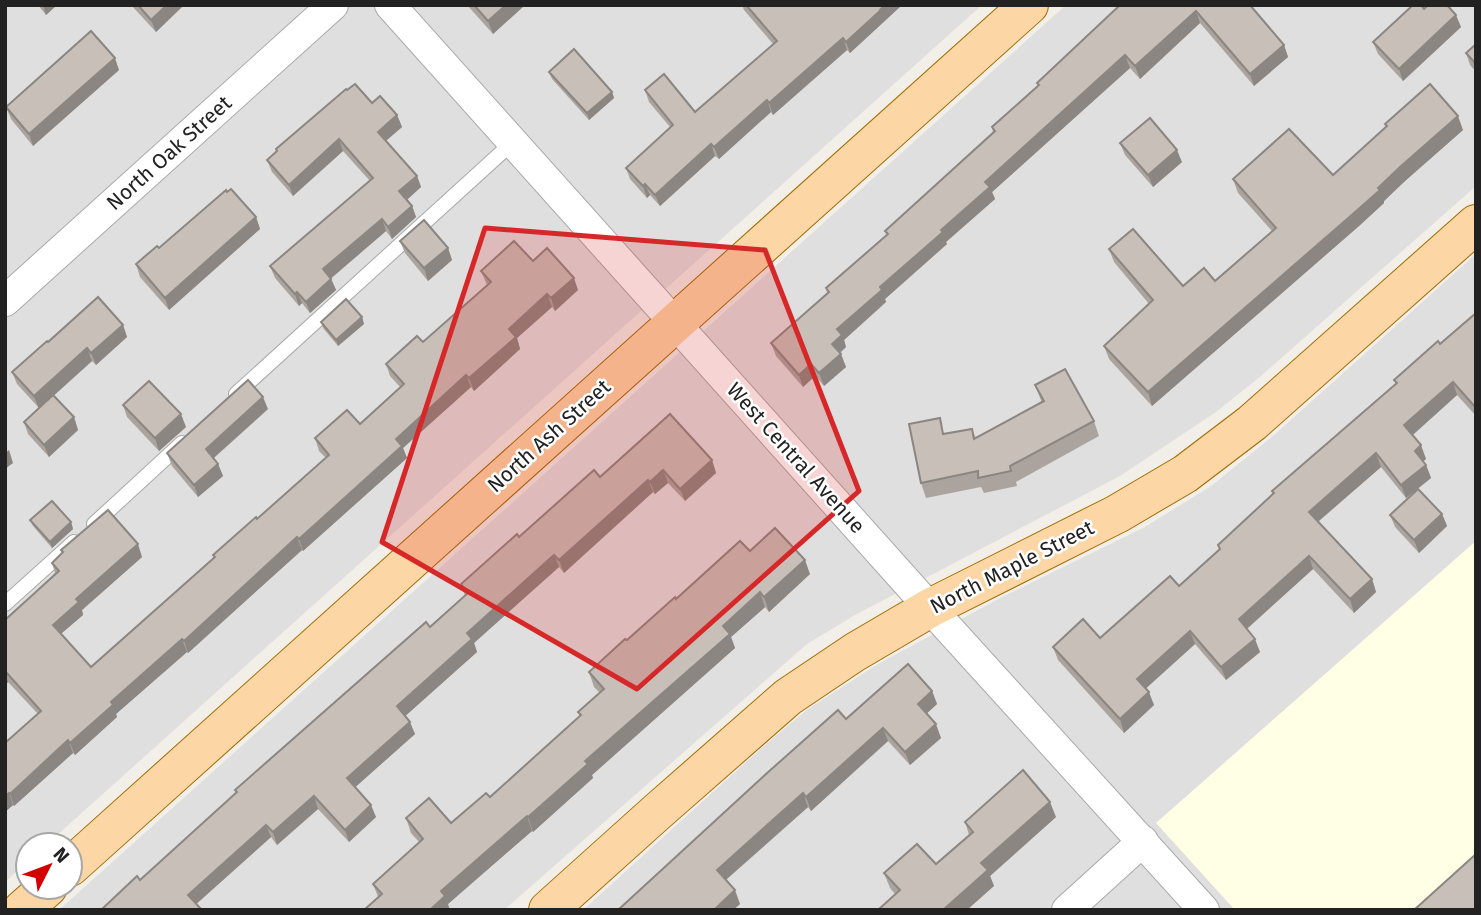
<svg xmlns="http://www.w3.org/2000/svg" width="1481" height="915" viewBox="0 0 1481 915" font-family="'Fira Sans',sans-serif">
<rect width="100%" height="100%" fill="#f2efe9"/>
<g fill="#e0dfdf">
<polygon points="5,5 982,5 46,845 28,845 28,861 5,882"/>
<polygon points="1066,5 1476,5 1476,186 1261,376 1216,412 1120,476 855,615 807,644 504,910 59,910"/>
<polygon points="1476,254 1476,541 1157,823 1235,910 583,910 766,744 808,709 878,664 1002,597 1145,527 1211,486 1273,436"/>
</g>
<polygon fill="#ffffe5" points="1476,541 1476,910 1235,910 1156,823"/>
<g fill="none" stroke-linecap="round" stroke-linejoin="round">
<g stroke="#a9a9a9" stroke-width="16">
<g id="service">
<polyline points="236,394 512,143"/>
<polyline points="94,524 182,443"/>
<polyline points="5,604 74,542"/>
</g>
</g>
<g stroke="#a9a9a9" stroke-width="32">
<g id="minor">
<polyline points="390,5 930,608 1204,910"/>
<polyline points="5,301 333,5"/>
<polyline points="1067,910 1143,841"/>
</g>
</g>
<g stroke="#a06b00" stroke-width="40">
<g id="primary">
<polyline points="70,867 1029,5"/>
<polyline points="22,910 48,887"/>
<polyline points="548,910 657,812 788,697 855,652 930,608 1117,514 1185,474 1252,423 1476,224"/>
</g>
</g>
<use href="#service" stroke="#fff" stroke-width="14"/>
<use href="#minor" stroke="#fff" stroke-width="30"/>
<use href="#primary" stroke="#fcd6a4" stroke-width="38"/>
</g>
<g fill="#aba49e">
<polygon points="38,5 57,5 46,15"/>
<polygon points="131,5 184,5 156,32"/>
<polygon points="467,5 525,5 493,34"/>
<polygon points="742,5 902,5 850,53 847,50 773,115 771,112 719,159 715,156 660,206 650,195 647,198 630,179 626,168 670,127 649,102 645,90 695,112 773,44 744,10"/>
<polygon points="1120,5 1250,5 1284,45 1288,57 1254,86 1200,23 1140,79 1130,68 992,192 995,199 946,242 947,244 885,299 886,302 844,340 846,347 840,353 846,367 824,386 815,376 803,387 776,356 771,343 827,293 826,288 887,235 885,231 993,133 992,127 1038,86 1037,83"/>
<polygon points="1424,9 1461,27 1403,81 1378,54 1373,42"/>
<polygon points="1476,44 1476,72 1470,65 1466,53"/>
<polygon points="119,70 33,146 11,119 6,107"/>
<polygon points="549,72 612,92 614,98 589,120 552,79"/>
<polygon points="372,103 397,115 402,127 386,141 417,176 421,187 407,200 412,206 416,217 392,239 386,231 331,278 336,290 310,313 302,303 299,306 275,278 270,266 370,181 343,151 293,196 272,172 267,160 276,152 276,149"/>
<polygon points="1385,124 1463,130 1405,181 1384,201 1384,203 1359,226 1152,406 1109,359 1104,346 1149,304 1114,262 1109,249 1183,286 1215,281 1272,231 1238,193 1233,179 1333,175 1386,127"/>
<polygon points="1120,143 1182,162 1153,187 1125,155"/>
<polygon points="256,217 260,229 169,310 140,277 136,264 159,248"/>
<polygon points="400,241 448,248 452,260 428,281 405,253"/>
<polygon points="533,261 578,290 555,311 552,307 517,338 520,349 474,391 471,387 403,448 407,458 303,551 302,550 188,653 187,652 116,714 117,717 75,755 73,753 14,806 13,805 5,812 5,743 38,714 8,682 5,685 5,620 55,573 52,563 62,553 61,550 142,557 82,610 83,615 61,634 91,667 214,557 213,555 257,519 326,458 319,451 315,438 360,424 401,388 390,376 386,364 423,342 487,285 481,271"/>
<polygon points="1476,313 1476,416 1457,395 1413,435 1426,459 1423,461 1426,465 1431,478 1406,498 1381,467 1318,522 1372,579 1376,592 1354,613 1313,569 1247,629 1260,652 1226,680 1195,644 1146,688 1154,705 1124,733 1058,660 1053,647 1100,638 1179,586 1220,549 1218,545 1273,494 1272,491 1396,384 1394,380 1440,344"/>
<polygon points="362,317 364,324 338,346 323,328 321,322"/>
<polygon points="123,325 127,337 96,365 92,361 54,395 74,417 78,430 49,457 28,434 24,422 39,408 17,384 12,372 48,342"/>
<polygon points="1035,385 1094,421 1099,436 1016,482 1017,486 984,493 981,487 926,498 921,483 945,434 972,429 976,439 1042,403"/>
<polygon points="123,405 186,427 159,451 127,417"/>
<polygon points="268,409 214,458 218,464 223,476 198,497 172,466 167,453"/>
<polygon points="712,460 716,473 685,501 668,483 655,494 653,492 564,573 559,567 474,643 477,652 405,716 415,734 355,787 376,817 349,842 318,809 277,845 271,837 196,904 140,880 236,793 235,790 430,627 465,596 461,584 519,537 600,477"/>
<polygon points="1442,514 1447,526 1419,553 1395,527 1390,515"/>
<polygon points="30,520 71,522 73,529 52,548 33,526"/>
<polygon points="750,551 810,574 769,612 765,607 731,637 735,648 592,775 593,778 533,832 532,831 448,904 378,897 373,884 419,842 411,833 406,818 451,823 490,797 580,717 578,712 600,693 594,687 589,672 676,599"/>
<polygon points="932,691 937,704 926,714 941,738 910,765 888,741 811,811 808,807 726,880 740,904 733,910 618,910 846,719"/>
<polygon points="1056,817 990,876 994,886 895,894 890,888 884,873 936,864 969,835 965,822"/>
</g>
<g fill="#8b8681">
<polygon points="43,5 57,5 46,15"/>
<polygon points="167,5 184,5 156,32 151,20"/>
<polygon points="506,5 525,5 493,34 488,21"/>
<polygon points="885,5 902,5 850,53 846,42"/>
<polygon points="1196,11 1200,23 1140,79 1135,66"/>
<polygon points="1456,15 1461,27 1403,81 1399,69"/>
<polygon points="843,38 847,50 773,115 769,103"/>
<polygon points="1284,45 1288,57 1254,86 1250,74"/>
<polygon points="1125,55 1130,68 992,192 995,199 946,242 947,244 885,299 886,302 844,340 846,347 836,356 832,344 837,329 985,182"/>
<polygon points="115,58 119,70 33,146 29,134"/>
<polygon points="612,92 614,98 589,120 587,113"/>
<polygon points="767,100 771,112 719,159 714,147"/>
<polygon points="397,115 402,127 382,144 378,132"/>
<polygon points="1458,116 1463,130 1405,181 1384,201 1384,203 1359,226 1152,406 1148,392"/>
<polygon points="339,139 343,151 293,196 289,185"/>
<polygon points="711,144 715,156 660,206 655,195"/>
<polygon points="1177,150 1182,162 1153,187 1148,175"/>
<polygon points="417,176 421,187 403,203 399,191"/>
<polygon points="645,184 650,195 647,198 643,186"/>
<polygon points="412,206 416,217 392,239 388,227"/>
<polygon points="256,217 260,229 169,310 165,298"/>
<polygon points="382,219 386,231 328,281 323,269"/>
<polygon points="448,248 452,260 428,281 424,268"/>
<polygon points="574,278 578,290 555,311 551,298"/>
<polygon points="331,279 336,290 310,313 306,302"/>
<polygon points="297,292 302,303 299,306 295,294"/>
<polygon points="547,294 552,307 517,338 520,349 474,391 469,378 509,329"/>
<polygon points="362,317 364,324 338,346 336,340"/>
<polygon points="123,325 127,337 96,365 91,353"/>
<polygon points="87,348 92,361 39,409 34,396"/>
<polygon points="841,354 846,367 824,386 819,373"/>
<polygon points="811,364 815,376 803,387 799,375"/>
<polygon points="466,375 471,387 403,448 407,458 303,551 299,539 396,439"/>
<polygon points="1453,382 1457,395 1409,438 1404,425"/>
<polygon points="263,397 268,409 210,461 206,449"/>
<polygon points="181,414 186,427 159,451 155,438"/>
<polygon points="74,417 78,430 49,457 44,445"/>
<polygon points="1421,445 1426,459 1420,464 1415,451"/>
<polygon points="9,450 13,463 5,469 5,453"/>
<polygon points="1376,453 1381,467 1314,525 1309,512"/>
<polygon points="712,460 716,473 685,501 680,489"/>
<polygon points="218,464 223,476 198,497 194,485"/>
<polygon points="1426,465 1431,478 1406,498 1401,485"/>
<polygon points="663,470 668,483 655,494 650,482"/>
<polygon points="648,480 653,492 564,573 559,560"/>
<polygon points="1442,514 1447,526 1419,553 1414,540"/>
<polygon points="71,522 73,529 52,548 50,542"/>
<polygon points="297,537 302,550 188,653 184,641"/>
<polygon points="138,544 142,557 82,610 83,615 57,637 53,625 76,599"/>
<polygon points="554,555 559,567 474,643 477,652 402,719 397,706 467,633"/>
<polygon points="1309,556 1313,569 1243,632 1239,619"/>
<polygon points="805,560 810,574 769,612 764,597"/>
<polygon points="1372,579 1376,592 1354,613 1350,599"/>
<polygon points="760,592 765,607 731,637 735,648 592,775 593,778 533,832 528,817 723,626"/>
<polygon points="1190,631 1195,644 1142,692 1137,679"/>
<polygon points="182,639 187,652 116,714 117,717 75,755 70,743 111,702"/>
<polygon points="1255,639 1260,652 1226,680 1221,667"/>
<polygon points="5,674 8,682 5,685"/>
<polygon points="932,691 937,704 923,717 918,704"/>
<polygon points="1149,692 1154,705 1124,733 1120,719"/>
<polygon points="410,722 415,734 351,791 347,778"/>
<polygon points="936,724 941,738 910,765 905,752"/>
<polygon points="883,728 888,741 811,811 806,797"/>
<polygon points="68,740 73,753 14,806 10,794"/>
<polygon points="9,793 13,805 5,812 5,796"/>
<polygon points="803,793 808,807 722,883 717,870"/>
<polygon points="314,796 318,809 277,845 273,832"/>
<polygon points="1050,802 1056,817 990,876 994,886 967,910 943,910 981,863"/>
<polygon points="371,805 376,817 349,842 345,830"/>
<polygon points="527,816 532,831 448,904 450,910 430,910 441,891"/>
<polygon points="266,825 271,837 193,907 188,895"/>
<polygon points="735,890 740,904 733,910 714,910"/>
</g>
<g fill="#c7bfb8" stroke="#8b8681" stroke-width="2">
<polygon points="138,5 167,5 151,20"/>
<polygon points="474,5 506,5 488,21"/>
<polygon points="746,5 885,5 881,9 882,9 846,42 843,38 769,103 767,100 714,147 711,144 655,195 645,184 643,186 626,168 673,125 645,90 664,74 695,112 777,41"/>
<polygon points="1120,5 1250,5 1284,45 1250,74 1196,11 1135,66 1125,55 985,182 990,187 941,230 943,232 880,287 882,290 837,329 842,335 832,344 841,354 819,373 811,364 799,375 771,343 829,292 826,288 888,234 885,231 995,131 992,127 1039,85 1037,83"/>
<polygon points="1413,5 1421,5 1424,9 1428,5 1447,5 1456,15 1399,69 1373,42"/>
<polygon points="91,31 115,58 29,134 6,107"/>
<polygon points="1476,44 1476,64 1466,53"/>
<polygon points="574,49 612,92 587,113 549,72"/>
<polygon points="355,84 372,103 380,96 397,115 378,132 417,176 399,191 412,206 388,227 382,219 323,269 331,279 306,302 297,292 295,294 270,266 373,178 339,139 289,185 267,160 277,151 276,149 346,89 347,90"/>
<polygon points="1430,84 1458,116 1400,167 1378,188 1380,190 1354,213 1148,392 1104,346 1153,300 1109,249 1133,229 1183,286 1204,268 1215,281 1276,228 1233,179 1289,129 1333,175 1387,126 1385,124"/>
<polygon points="1150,118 1177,150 1148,175 1120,143"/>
<polygon points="231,189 256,217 165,298 136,264 157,246 159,248 226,190 227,192"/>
<polygon points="424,220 448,248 424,268 400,241"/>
<polygon points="514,241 533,261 547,248 574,278 551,298 547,294 509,329 516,337 469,378 466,375 396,439 402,446 299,539 297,537 184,641 182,639 111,702 113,705 70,743 68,740 10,794 9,793 5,796 5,743 41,711 5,671 5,620 59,571 52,563 63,552 61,550 108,510 138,544 76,599 79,602 53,625 91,667 215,557 213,555 256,517 257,519 329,455 315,438 347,410 360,424 404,384 386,364 417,336 423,342 491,282 481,271"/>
<polygon points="98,297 123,325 91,353 87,348 34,396 12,372 47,341 48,342"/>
<polygon points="346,299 362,317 336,340 321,322"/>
<polygon points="1476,313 1476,408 1453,382 1404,425 1421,445 1415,451 1426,465 1401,485 1376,453 1309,512 1372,579 1350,599 1309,556 1239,619 1255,639 1221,667 1190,631 1137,679 1149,692 1120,719 1053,647 1083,619 1100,638 1170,576 1179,586 1220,549 1218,545 1274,493 1272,491 1397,383 1394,380 1438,341 1440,344"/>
<polygon points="1065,369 1094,421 1010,466 1011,471 978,478 978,471 921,483 909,424 940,418 943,434 972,429 974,439 1044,401 1035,385"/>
<polygon points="248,380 263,397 206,449 218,464 194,485 167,453"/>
<polygon points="149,381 181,414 155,438 123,405"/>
<polygon points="53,395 74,417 44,445 24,422"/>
<polygon points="670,414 712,460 680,489 663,470 650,482 648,480 559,560 554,555 467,633 472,639 397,706 410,722 347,778 371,805 345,830 314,796 273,832 266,825 188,895 202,910 101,910 137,876 140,880 237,792 235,790 426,622 430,627 468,593 461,584 517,534 519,537 594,470 600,477"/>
<polygon points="1418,489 1442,514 1414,540 1390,515"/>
<polygon points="52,501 71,522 50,542 30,520"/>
<polygon points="775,528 805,560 764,597 760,592 723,626 730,634 585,761 588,764 528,817 527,816 441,891 445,896 430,910 364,910 382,894 373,884 423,839 406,818 429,798 451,823 486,793 490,797 581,715 578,712 604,689 589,672 625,639 627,640 675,597 676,599 740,541 750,551"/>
<polygon points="908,664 932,691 918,704 936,724 905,752 883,728 806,797 803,793 717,870 735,890 714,910 618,910 766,774 838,710 846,719"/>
<polygon points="1023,770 1050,802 981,863 988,870 943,910 878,910 900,890 884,873 917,844 936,864 973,832 965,822"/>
<polygon points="1476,854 1476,910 1414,910"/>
</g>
<path fill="#d62828" fill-opacity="0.2" stroke="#d62828" stroke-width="5" stroke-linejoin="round" d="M485,228L765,250L859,491L637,689L382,542Z"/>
<g text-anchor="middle" stroke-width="5" stroke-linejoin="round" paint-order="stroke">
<g font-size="21" fill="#222" stroke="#fff">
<text transform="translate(169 153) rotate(-42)" y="7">North Oak Street</text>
<text transform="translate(549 436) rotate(-42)" y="7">North Ash Street</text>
<text transform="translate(796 458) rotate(48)" y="7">West Central Avenue</text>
<text transform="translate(1012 567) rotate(-27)" y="7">North Maple Street</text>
</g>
</g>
<rect width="1481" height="915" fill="none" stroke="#222222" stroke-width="14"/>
<g transform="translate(49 866) rotate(48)"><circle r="33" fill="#ffffff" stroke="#a7a7a7" stroke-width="2"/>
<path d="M0-5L12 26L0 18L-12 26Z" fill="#d40000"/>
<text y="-10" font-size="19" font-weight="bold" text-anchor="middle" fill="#222222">N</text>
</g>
</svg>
